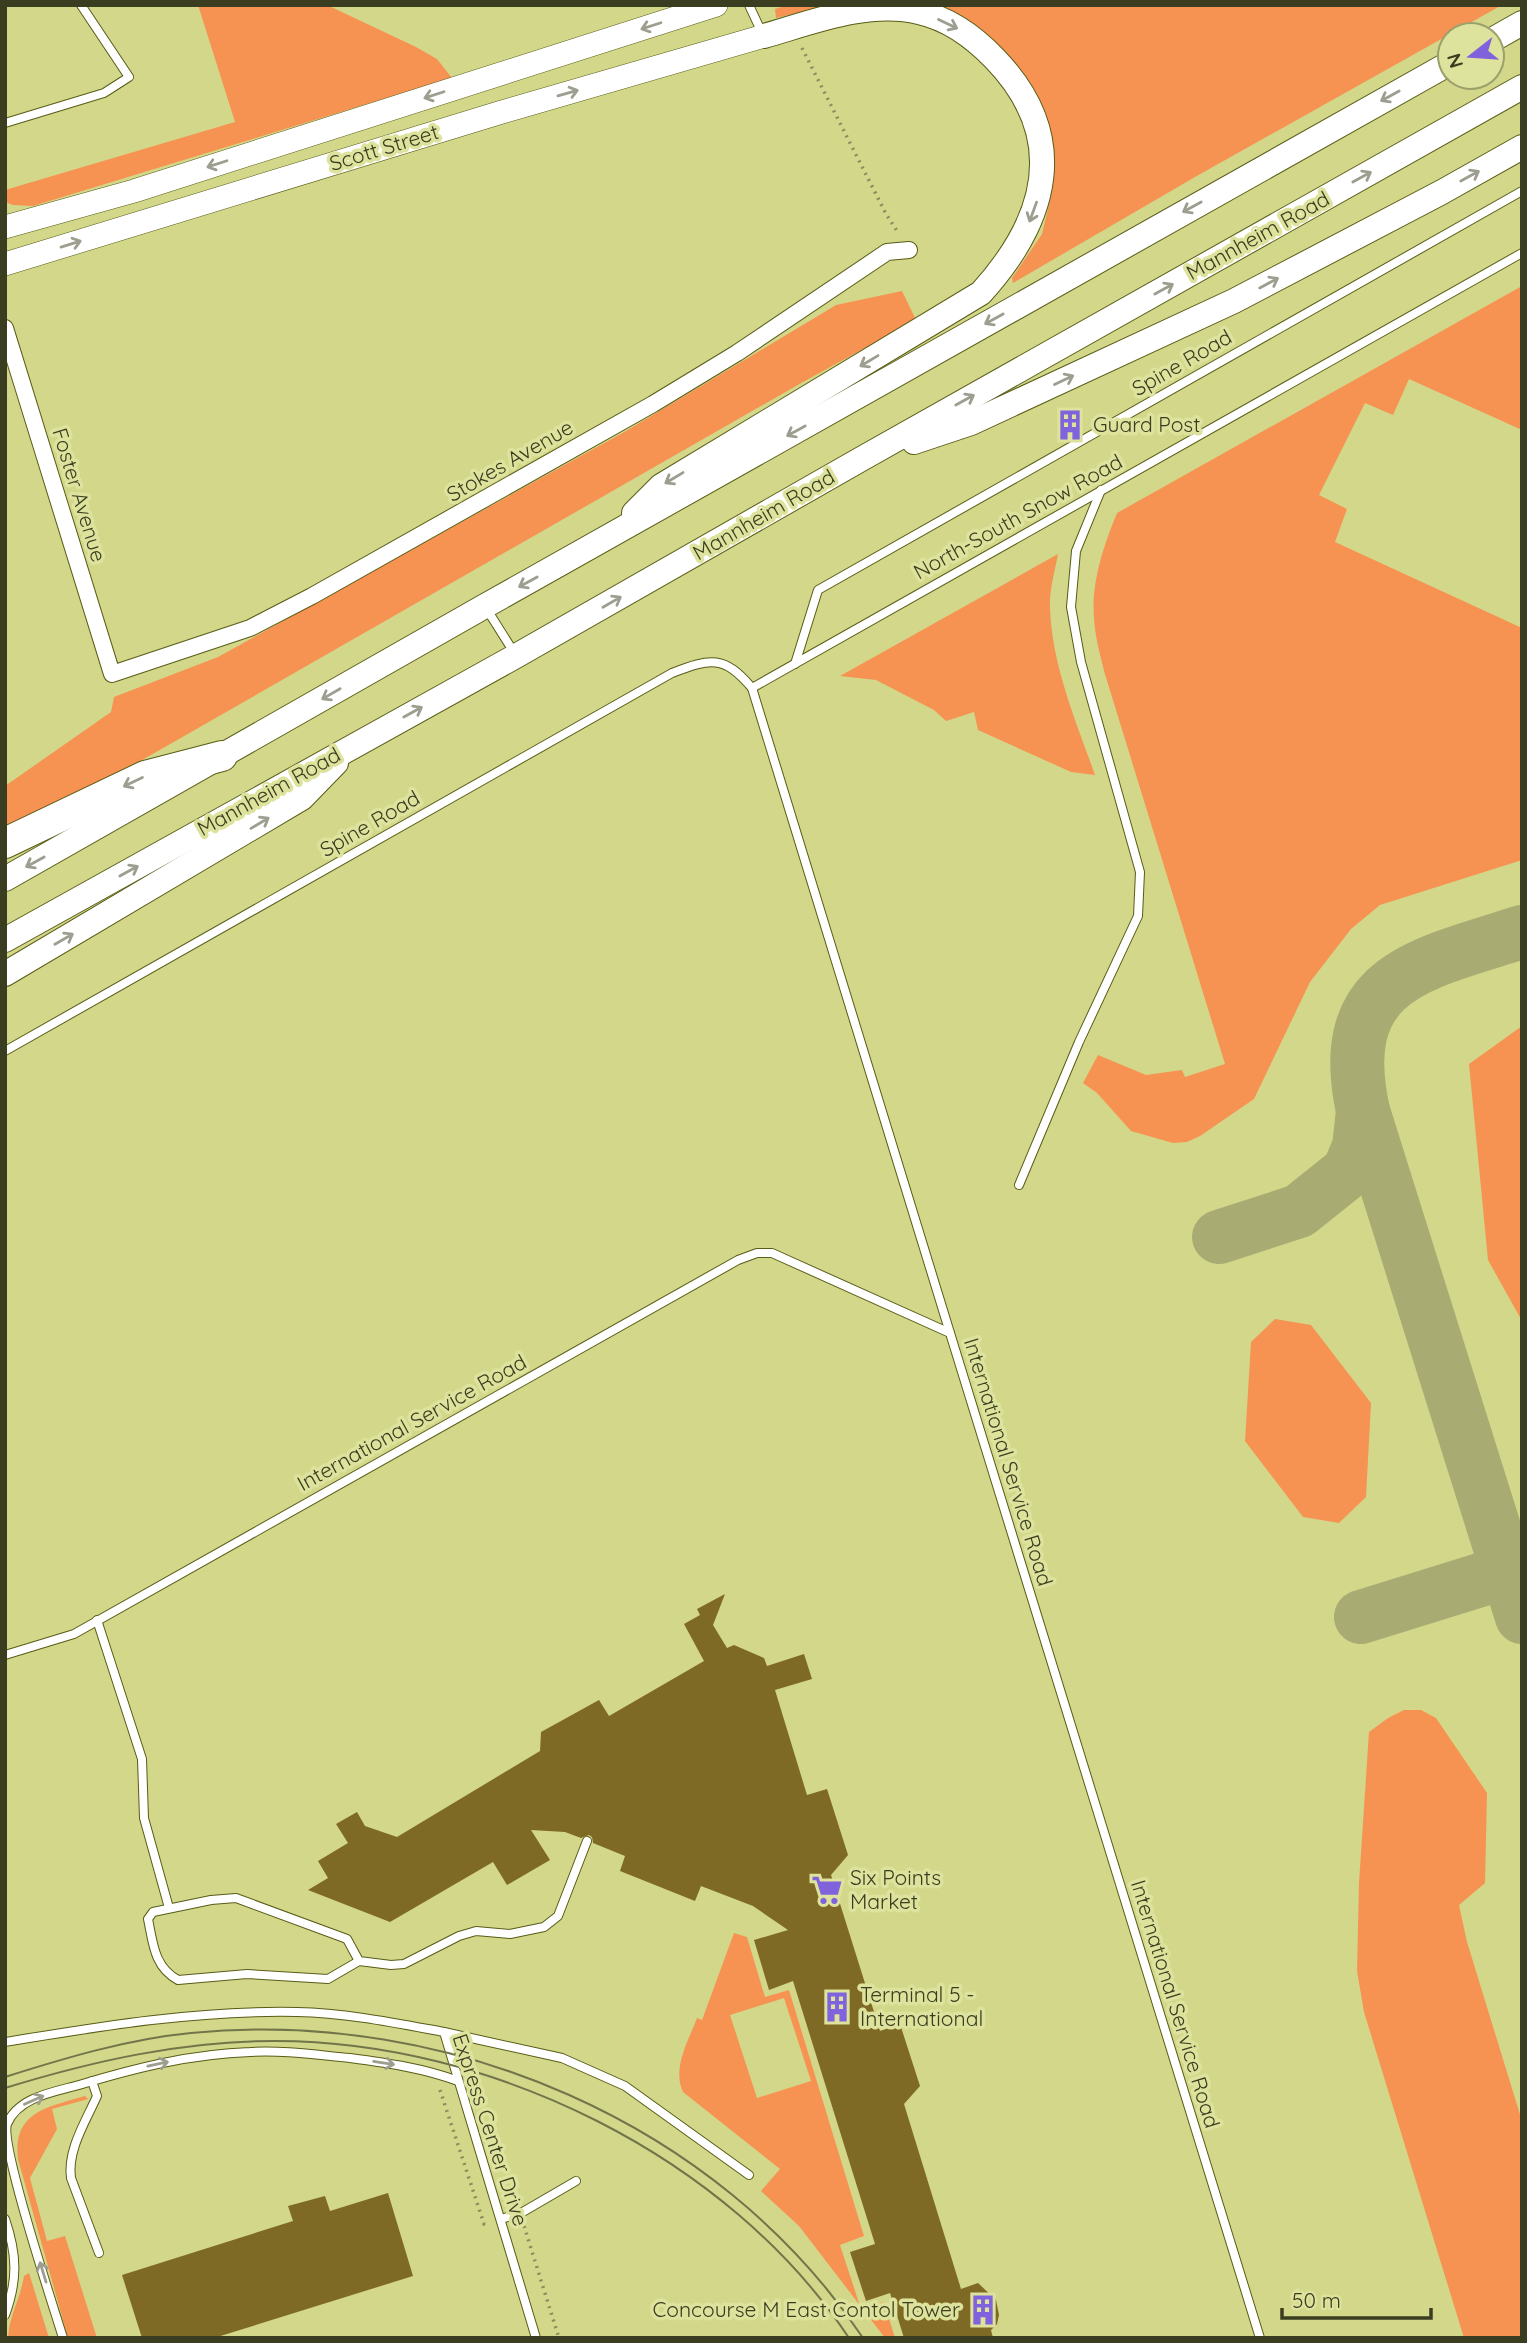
<svg xmlns="http://www.w3.org/2000/svg" width="1527" height="2343" viewBox="0 0 1527 2343" font-family="Quicksand,sans-serif">
<rect width="100%" height="100%" fill="#dde29c"/>
<path fill="#d2d78a" fill-rule="evenodd" d="M5,5H1522V2338H5ZM1450,35H1492V77H1450Z"/>
<g fill="#f79352" fill-rule="evenodd">
<polygon points="198,5 327,5 416,47 437,59 452,78 33,206 13,205 5,202 5,190 235,122"/>
<polygon points="788,5 831,5 776,18 775,9"/>
<polygon points="928,5 1502,5 1195,177 1013,283 1012,278 1042,234 1053,188 1048,134 1029,84 991,38 945,9"/>
<path d="M1522,286V430L1409,379L1393,415L1365,403L1319,495L1347,509L1335,542L1522,628V860L1380,905L1351,929L1310,982L1254,1099L1200,1136L1187,1142L1173,1143L1131,1131L1097,1093L1083,1083L1098,1055L1146,1075L1182,1070L1185,1077L1225,1064L1104,671C1100,654 1095,636 1094,618C1091,582 1104,545 1117,513Z"/>
<polygon points="902,291 916,320 803,382 109,779 5,828 5,786 111,712 114,697 218,657 626,431 836,305"/>
<path d="M1058,554C1055,571 1049,590 1050,608C1052,666 1076,721 1095,775L1071,772L978,730L974,712L946,721L934,710L876,680L840,676Z"/>
<polygon points="1522,1026 1522,1321 1488,1260 1469,1064"/>
<polygon points="1275,1319 1311,1325 1371,1403 1366,1497 1339,1523 1303,1517 1245,1441 1251,1342"/>
<polygon points="1404,1710 1421,1710 1436,1718 1487,1793 1485,1883 1459,1905 1467,1942 1522,2121 1522,2338 1464,2338 1364,2012 1357,1971 1359,1883 1369,1732 1388,1718"/>
<path d="M734,1933L747,1937L765,1997L789,1990L864,2236L840,2245L859,2303L866,2307L884,2302L895,2338H885L799,2226L761,2191L780,2169L683,2092C672,2068 688,2042 697,2018L702,2020ZM784,1998L811,2081L757,2098L730,2015Z"/>
<path d="M85,2096L88,2099L52,2109L57,2129L30,2178L47,2241L65,2236L97,2338H68L18,2159C12,2111 49,2107 85,2096Z"/>
<path d="M29,2273L49,2338H8C9,2316 21,2297 24,2276Z"/>
</g>
<g fill="none" stroke-linecap="round" stroke-linejoin="round">
<g stroke="#a8ac73" stroke-width="54">
<path d="M1522,932C1419,965 1334,977 1363,1111L1522,1617"/>
<polyline points="1219,1237 1299,1211 1349,1171 1359,1147 1363,1111"/>
<polyline points="1361,1617 1522,1567"/>
</g>
</g>
<g fill="#7e6925">
<polygon points="725,1594 713,1625 727,1648 734,1645 764,1658 767,1666 804,1654 812,1679 775,1690 807,1795 827,1789 848,1855 831,1875 880,2031 900,2024 920,2086 904,2104 961,2289 978,2283 996,2300 999,2315 997,2324 991,2330 993,2338 904,2338 890,2293 866,2301 850,2252 875,2244 793,1981 769,1990 754,1940 788,1930 753,1906 701,1886 695,1901 620,1871 625,1856 593,1843 592,1837 589,1835 581,1838 565,1832 531,1830 550,1860 507,1885 493,1862 390,1922 308,1890 328,1878 318,1861 348,1843 336,1824 357,1812 365,1826 397,1837 540,1751 541,1732 599,1700 609,1716 704,1661 684,1624 700,1615 697,1609"/>
<polygon points="388,2193 413,2276 214,2338 142,2338 122,2275 293,2221 288,2206 325,2196 330,2211"/>
</g>
<g fill="none" stroke-linecap="round" stroke-linejoin="round">
<g stroke="#595c16" stroke-width="10">
<g id="lane">
<polyline points="749,5 762,33"/>
<polyline points="5,123 104,93 129,77 81,5"/>
<polyline points="486,608 515,654"/>
<polyline points="795,664 818,590 1522,191"/>
<polyline points="752,688 1522,253"/>
<path d="M5,1051L672,673C711,658 724,655 752,688L950,1333"/>
<polyline points="1019,1185 1079,1042 1138,916 1140,872 1081,662 1071,607 1076,551 1101,490"/>
<polyline points="97,1620 142,1759 144,1818 169,1908"/>
<polyline points="5,1655 74,1634 738,1260 757,1253 772,1253 950,1333 1260,2338"/>
<path d="M359,1961L347,1939L236,1898L211,1900L153,1912L148,1919C153,1943 154,1967 178,1980L247,1974L328,1979L359,1961L391,1965L404,1964L459,1936L476,1931L510,1934L544,1927L558,1916L587,1841"/>
<polyline points="444,2032 562,2058 625,2086 749,2175"/>
<path d="M5,2042C102,2026 198,2010 297,2012C346,2013 395,2023 444,2032L536,2338"/>
<path d="M92,2081L97,2096C86,2121 67,2150 71,2178L99,2253"/>
<path d="M5,2219C17,2254 18,2280 5,2315"/>
<polyline points="501,2219 521,2213 576,2181"/>
<path d="M63,2338C53,2305 0,2146 7,2124C18,2097 54,2092 79,2085C135,2068 191,2054 250,2052C283,2050 317,2055 350,2058C387,2063 423,2068 458,2081"/>
</g>
</g>
<g stroke="#595c16" stroke-width="18">
<polyline id="street" points="5,328 112,674 250,628 312,596 653,404 737,353 887,252 909,250"/>
</g>
<g stroke="#595c16" stroke-width="24">
<g id="secondary">
<polyline points="5,227 134,191 716,5"/>
<polyline points="5,264 502,112 764,36"/>
</g>
</g>
<g stroke="#595c16" stroke-width="26">
<g id="primary">
<polyline points="1492,40 1522,23"/>
<polyline points="914,442 971,423 1234,301 1442,192 1522,147"/>
<path d="M634,513L661,486L981,293C1048,219 1070,137 995,59C974,37 950,19 919,12C868,0 813,22 764,36"/>
<polyline points="5,879 485,606 1450,63"/>
<polyline points="5,940 516,656 863,458 1522,87"/>
<polyline points="5,974 302,798 336,763"/>
</g>
</g>
<g stroke="#595c16" stroke-width="32">
<polyline id="highway" points="5,843 145,776 222,756"/>
</g>
<g stroke="#8a8d5c" stroke-width="3.5" stroke-dasharray="2 5" stroke-linecap="butt">
<polyline points="802,48 886,214 899,234"/>
<polyline points="440,2090 484,2224 489,2222"/>
<polyline points="524,2226 559,2338"/>
</g>
<use href="#lane" stroke="#fff" stroke-width="8"/>
<use href="#street" stroke="#fff" stroke-width="16"/>
<use href="#secondary" stroke="#fff" stroke-width="23"/>
<use href="#primary" stroke="#fff" stroke-width="24"/>
<use href="#highway" stroke="#fff" stroke-width="30"/>
<g stroke="#72754a" stroke-width="2">
<path d="M5,2077C65,2058 128,2039 191,2033C447,2008 718,2121 863,2338"/>
<path d="M5,2088C93,2061 182,2041 275,2041C491,2041 728,2156 849,2338"/>
</g>
</g>
<defs><path id="oneway-shaft" d="M-6 0H5M1.5-3L5.5 0L1.5 3" fill="none" stroke-width="1.6" stroke-linecap="round" stroke-linejoin="round" transform="scale(1.75)"/></defs>
<g stroke="#9d9e90">
<use href="#oneway-shaft" transform="translate(948 24) rotate(25)"/>
<use href="#oneway-shaft" transform="translate(651 26) rotate(162)"/>
<use href="#oneway-shaft" transform="translate(568 93) rotate(-16)"/>
<use href="#oneway-shaft" transform="translate(434 95) rotate(162)"/>
<use href="#oneway-shaft" transform="translate(1390 96) rotate(151)"/>
<use href="#oneway-shaft" transform="translate(217 164) rotate(162)"/>
<use href="#oneway-shaft" transform="translate(1470 176) rotate(-29)"/>
<use href="#oneway-shaft" transform="translate(1362 177) rotate(-29)"/>
<use href="#oneway-shaft" transform="translate(1192 207) rotate(151)"/>
<use href="#oneway-shaft" transform="translate(1033 212) rotate(110)"/>
<use href="#oneway-shaft" transform="translate(71 244) rotate(-17)"/>
<use href="#oneway-shaft" transform="translate(1269 283) rotate(-28)"/>
<use href="#oneway-shaft" transform="translate(1164 289) rotate(-29)"/>
<use href="#oneway-shaft" transform="translate(994 319) rotate(151)"/>
<use href="#oneway-shaft" transform="translate(869 361) rotate(149)"/>
<use href="#oneway-shaft" transform="translate(1064 380) rotate(-25)"/>
<use href="#oneway-shaft" transform="translate(965 400) rotate(-29)"/>
<use href="#oneway-shaft" transform="translate(796 431) rotate(151)"/>
<use href="#oneway-shaft" transform="translate(674 478) rotate(149)"/>
<use href="#oneway-shaft" transform="translate(528 582) rotate(151)"/>
<use href="#oneway-shaft" transform="translate(612 602) rotate(-30)"/>
<use href="#oneway-shaft" transform="translate(331 694) rotate(150)"/>
<use href="#oneway-shaft" transform="translate(413 712) rotate(-29)"/>
<use href="#oneway-shaft" transform="translate(133 782) rotate(154)"/>
<use href="#oneway-shaft" transform="translate(260 823) rotate(-31)"/>
<use href="#oneway-shaft" transform="translate(35 862) rotate(151)"/>
<use href="#oneway-shaft" transform="translate(129 871) rotate(-29)"/>
<use href="#oneway-shaft" transform="translate(64 939) rotate(-30)"/>
<use href="#oneway-shaft" transform="translate(384 2063) rotate(9)"/>
<use href="#oneway-shaft" transform="translate(158 2064) rotate(-12)"/>
<use href="#oneway-shaft" transform="translate(34 2100) rotate(-24)"/>
<use href="#oneway-shaft" transform="translate(43 2272) rotate(-107)"/>
</g>
<defs>
<g id="building-bare" transform="scale(2.415)"><path d="M-4-6H4V6H1V3H-1V6H-4ZM-2.5-4.3h1.7v1.8h-1.7ZM.8-4.3h1.7v1.8H.8ZM-2.5-1h1.7V.8h-1.7ZM.8-1h1.7V.8H.8Z" fill="#8162dd" stroke="#dde29c" stroke-width="2.5" paint-order="stroke"/></g>
<g id="supermarket-bare" transform="scale(2.415)"><path d="M-6-5.5h2.5l.6 2H6L4.5 2H-2.5L-4.4-4H-6ZM-1.5 3.2a1.3 1.3 0 1 0 .1 0ZM3 3.2a1.3 1.3 0 1 0 .1 0Z" fill="#8162dd" stroke="#dde29c" stroke-width="2.5" paint-order="stroke"/></g>
</defs>
<g fill-rule="evenodd">
<use href="#building-bare" x="1070" y="425"/>
<use href="#supermarket-bare" x="827" y="1890"/>
<use href="#building-bare" x="837" y="2007"/>
<use href="#building-bare" x="983" y="2310"/>
</g>
<g text-anchor="middle" stroke-width="7" stroke-linejoin="round" paint-order="stroke">
<g font-size="21" fill="#3b3d20" stroke="#dde29c">
<text transform="translate(384 148) rotate(-17)" y="7">Scott Street</text>
<text transform="translate(1258 236) rotate(-29)" y="7">Mannheim Road</text>
<text transform="translate(1182 363) rotate(-30)" y="7">Spine Road</text>
<text transform="translate(510 461) rotate(-30)" y="7">Stokes Avenue</text>
<text transform="translate(79 495) rotate(73)" y="7">Foster Avenue</text>
<text transform="translate(764 515) rotate(-30)" y="7">Mannheim Road</text>
<text transform="translate(1018 517) rotate(-29)" y="7">North-South Snow Road</text>
<text transform="translate(269 792) rotate(-29)" y="7">Mannheim Road</text>
<text transform="translate(370 824) rotate(-30)" y="7">Spine Road</text>
<text transform="translate(412 1423) rotate(-29)" y="7">International Service Road</text>
<text transform="translate(1008 1462) rotate(73)" y="7">International Service Road</text>
<text transform="translate(1175 2004) rotate(73)" y="7">International Service Road</text>
<text transform="translate(490 2130) rotate(72)" y="7">Express Center Drive</text>
</g>
<g font-size="21" fill="#3b3d20" stroke="#dde29c" text-anchor="start">
<text x="1093" y="432">Guard Post</text>
<text x="850" y="1885">Six Points<tspan x="850" dy="24">Market</tspan></text>
<text x="860" y="2002">Terminal 5 -<tspan x="860" dy="24">International</tspan></text>
<text x="960" y="2317" text-anchor="end">Concourse M East Contol Tower</text>
</g>
</g>
<rect width="1527" height="2343" fill="none" stroke="#3b3d20" stroke-width="14"/>
<g transform="translate(1471 56) rotate(253)"><circle r="33" fill="#dde29c" stroke="#9ca06a" stroke-width="2"/>
<path d="M0-5L12 26L0 18L-12 26Z" fill="#8162dd"/>
<text y="-10" font-size="19" font-weight="bold" text-anchor="middle" fill="#3b3d20">N</text>
</g>
<path d="M1282 2308v10h149v-10" fill="none" stroke="#3b3d20" stroke-width="3.5"/>
<text x="1292" y="2308" font-size="21" fill="#3b3d20" stroke="#dde29c" stroke-width="5" paint-order="stroke">50 m</text>
</svg>
